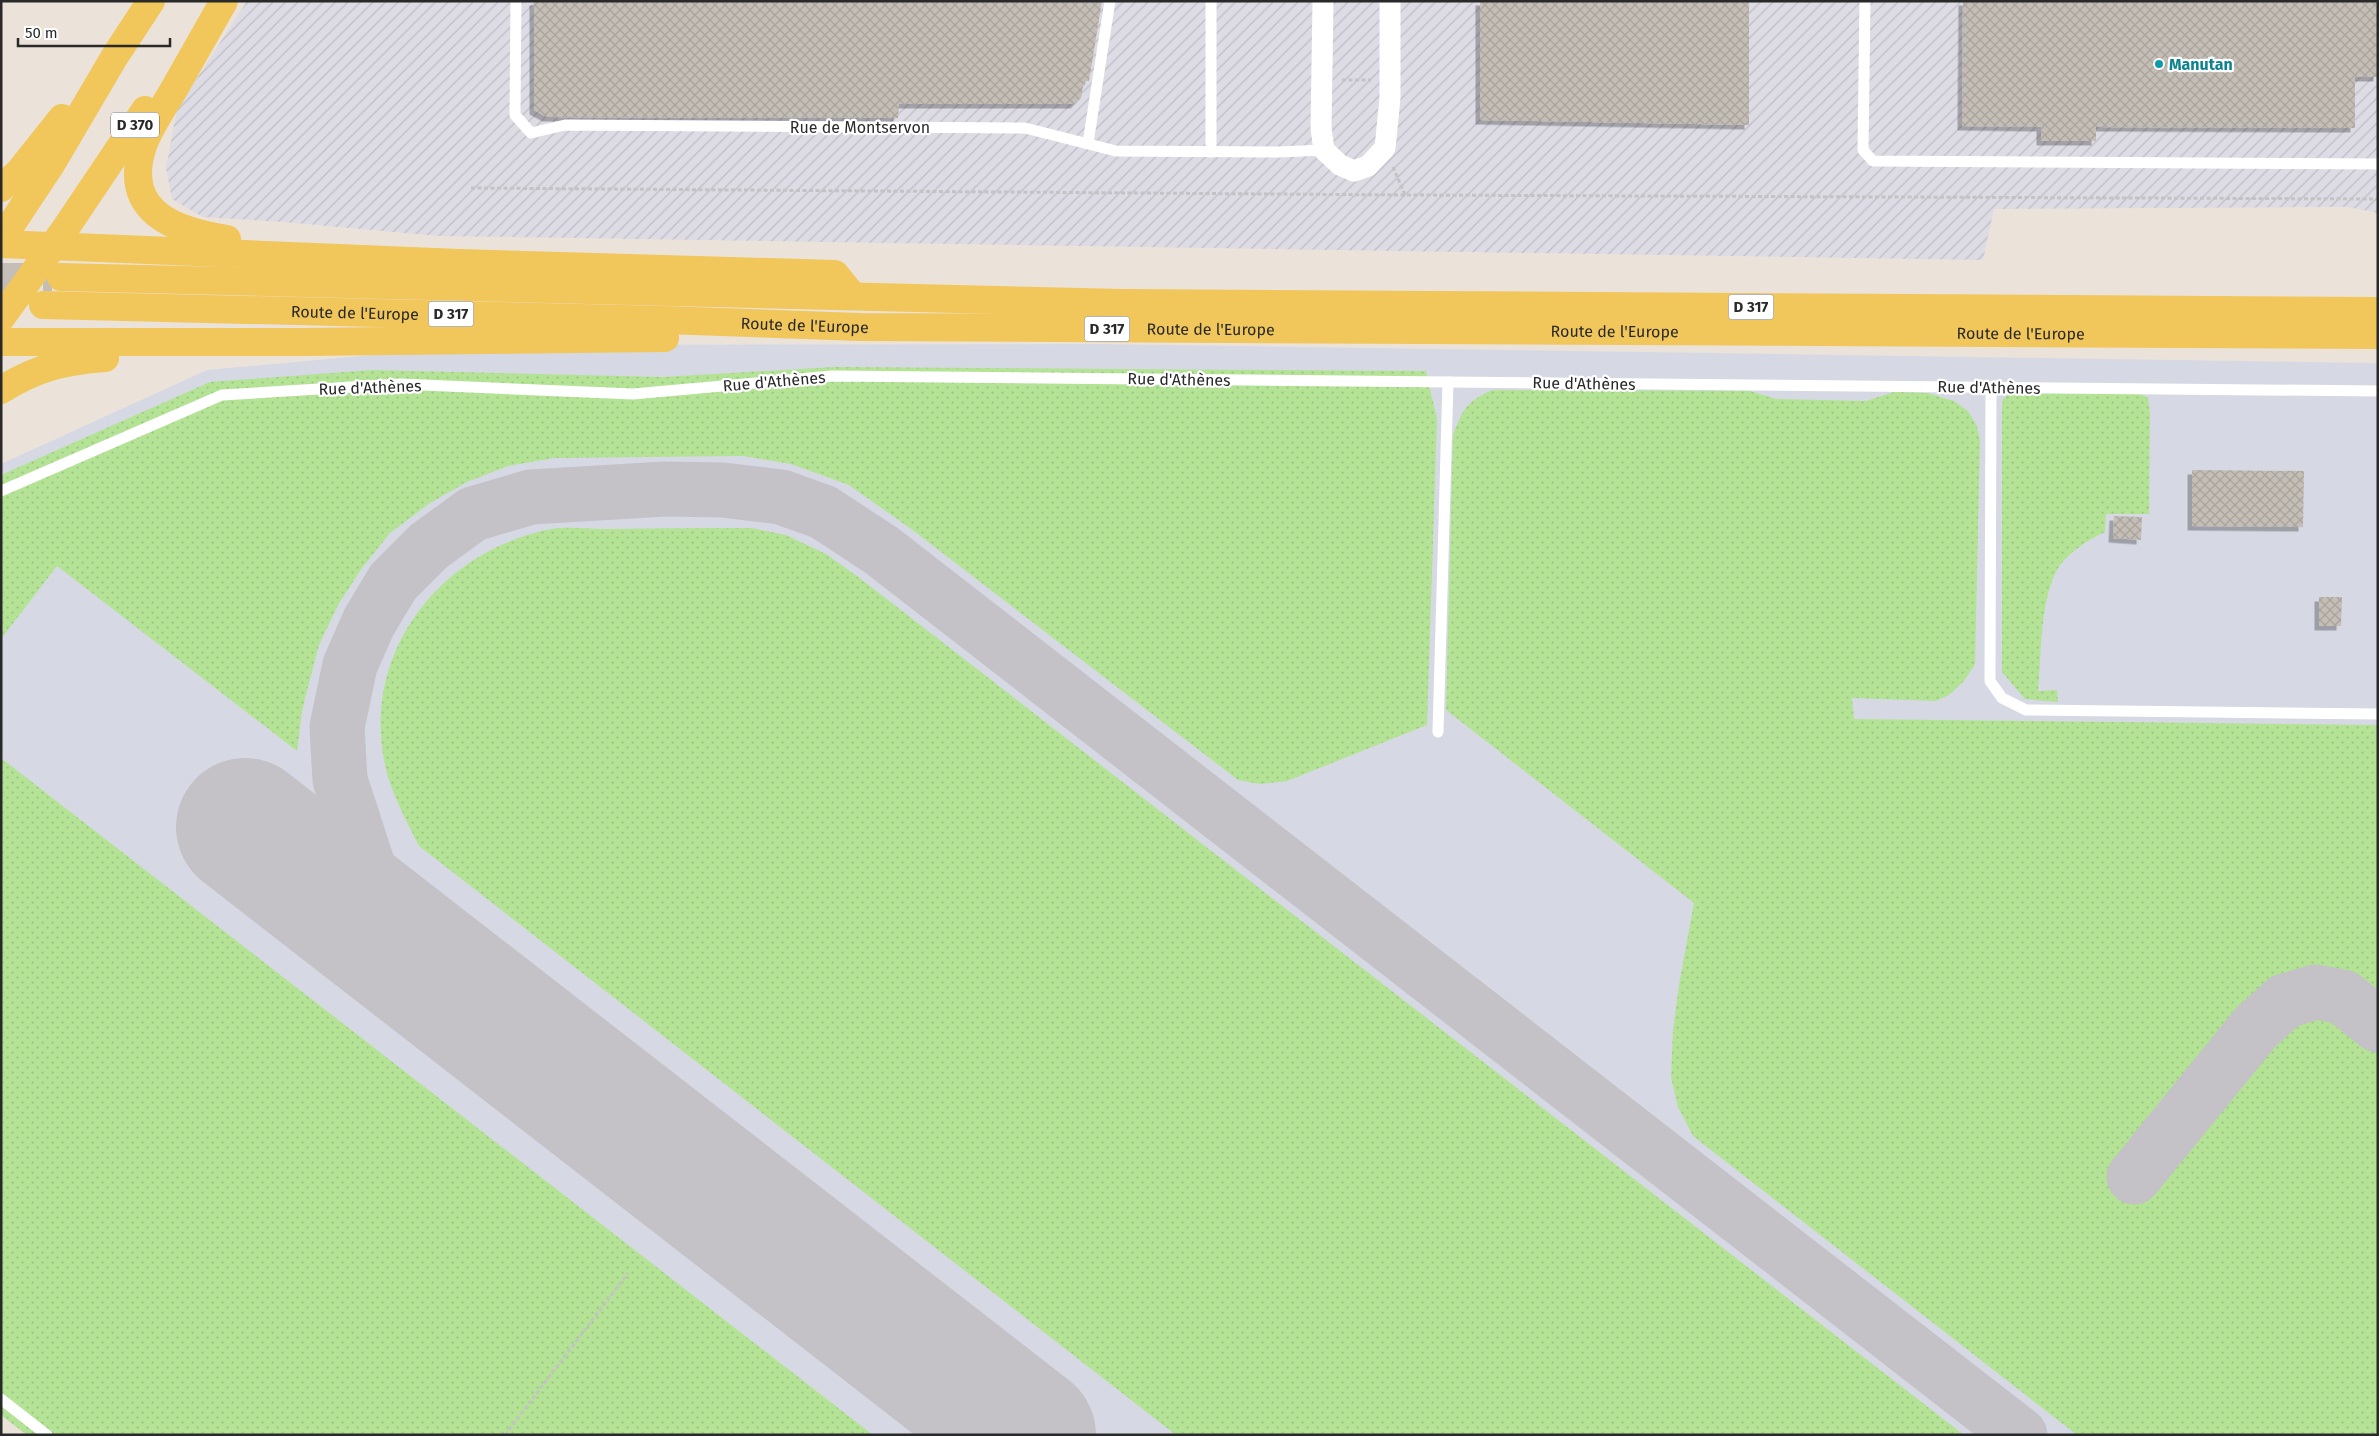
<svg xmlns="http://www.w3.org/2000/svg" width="2379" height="1436" viewBox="0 0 2379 1436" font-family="'Fira Sans',sans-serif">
<defs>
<pattern id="industrial-furrows" width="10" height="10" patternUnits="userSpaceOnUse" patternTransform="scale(1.25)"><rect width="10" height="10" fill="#dddbe4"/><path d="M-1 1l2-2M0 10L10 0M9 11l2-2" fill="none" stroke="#bebcc4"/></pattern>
<pattern id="grass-dots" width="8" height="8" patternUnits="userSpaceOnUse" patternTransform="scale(1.25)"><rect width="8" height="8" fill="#b4e396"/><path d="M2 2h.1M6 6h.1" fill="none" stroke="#9bc381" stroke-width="1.8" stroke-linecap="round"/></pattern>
<pattern id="building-cross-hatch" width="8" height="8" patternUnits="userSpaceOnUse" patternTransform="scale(1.25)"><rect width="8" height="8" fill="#c4beb6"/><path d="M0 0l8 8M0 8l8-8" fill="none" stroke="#a8a39c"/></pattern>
<filter id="shadow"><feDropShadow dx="-4.5" dy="4.5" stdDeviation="0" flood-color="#0004"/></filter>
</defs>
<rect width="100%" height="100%" fill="#ebe3da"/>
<polygon fill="url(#industrial-furrows)" points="247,1 2378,1 2378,213 2348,207 1994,209 1983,260 438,236 284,222 203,217 172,199 166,168 177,109"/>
<polygon fill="#d6d9e4" points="1099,344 2378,363 2378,1435 27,1435 1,1415 1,464 207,370 481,345"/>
<g fill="url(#grass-dots)">
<polygon points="834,367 1426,371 1437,419 1427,725 1287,781 1260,784 1238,780 914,531 849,485 791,464 743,456 554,458 508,466 467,482 430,503 390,533 362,568 338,605 319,645 310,679 302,711 297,751 57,566 1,639 1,475 210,382 372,370 663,377"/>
<path d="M1492,390L1750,391L1776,399L1866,401L1894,392L1927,393L1954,401L1968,411L1977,426L1980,440L1975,664L1964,681L1949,695L1936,701L1852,698L1854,719L2378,725V1435H2077L1693,1136L1678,1107L1671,1077L1673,1030L1679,985L1694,903L1446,710L1453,435C1463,409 1466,402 1492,390Z"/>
<path d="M2010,393L2141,394L2148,398L2150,413L2149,514H2106L2105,532C2089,539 2066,554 2057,570C2039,605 2042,652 2038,691L2057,690L2058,702L2025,699L2002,672V406L2003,399Z"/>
<path d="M751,528L786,535L826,554L861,579L1964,1435H1176L419,846C406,820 391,793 385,765C361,652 440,551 551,529C569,526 592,529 611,529C658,528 705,528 751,528Z"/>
<polygon points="1,758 873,1435 27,1435 1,1415"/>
</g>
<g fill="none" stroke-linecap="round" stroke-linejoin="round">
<g stroke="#c4c2c6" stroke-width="55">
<polyline points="444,981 402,934 369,869 340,780 337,727 350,665 369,622 393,582 429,546 473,514 531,497 665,489 723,490 781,497 823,512 881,550 2020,1435"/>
<polyline points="2134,1177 2256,1027 2285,1001 2316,992 2343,997 2378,1025"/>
</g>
<polyline stroke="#c4c2c6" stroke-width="138" points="245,827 1027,1435"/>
</g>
<g fill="url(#building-cross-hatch)" filter="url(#shadow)">
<polygon points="534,1 1102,1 1089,81 1084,81 1081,98 1075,104 899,104 898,118 547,117 534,110"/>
<polygon points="1480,1 1749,1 1749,125 1480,120"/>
<polygon points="1963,1 2378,1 2378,77 2355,77 2355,128 2096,127 2096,141 2041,141 2041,127 1962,126"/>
<polygon points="2192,470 2304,471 2303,527 2192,526"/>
<polygon points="2114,516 2142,517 2141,540 2113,538"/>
<polygon points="2319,597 2342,597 2341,626 2319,626"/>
</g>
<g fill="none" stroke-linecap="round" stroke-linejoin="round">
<polyline stroke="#c4beb7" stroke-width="28" stroke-dasharray="28 14" stroke-linecap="butt" points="1,277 52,277"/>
<g stroke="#c3c3c3" stroke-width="3" stroke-dasharray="4 2.5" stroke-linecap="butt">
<polyline points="1342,80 1371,80"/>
<polyline points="1393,167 1405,195 2378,199"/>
<polyline points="471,188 1405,195"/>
<polyline points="505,1435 628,1273"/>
</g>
<g stroke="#fff" stroke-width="11">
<polyline points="516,1 515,115 531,133 565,125 1025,128 1116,151 1279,152 1324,150"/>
<polyline points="1865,1 1863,150 1873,161 2378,164"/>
<polyline points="1088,143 1110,1"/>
<polyline points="1211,152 1211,1"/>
<polyline points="1991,387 1990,681 2002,698 2026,710 2378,714"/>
<polyline points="1,491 222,395 400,384 633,394 832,376 2378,391"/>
<polyline points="1438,732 1448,382"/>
<polyline points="1,1399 47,1435"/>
</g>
<polyline stroke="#fff" stroke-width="21" points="1323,1 1321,128 1324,150 1340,165 1354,171 1368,166 1385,148 1390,98 1390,1"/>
<g stroke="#f1c65a" stroke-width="28">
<path d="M224,1C207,31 190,61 173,91C162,110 148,129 142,149C123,213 176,231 227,239"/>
<polyline points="1,188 19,172 62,118"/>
<polyline points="1,240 52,163 115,56 151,1"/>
<polyline points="1,244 459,263 835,274 853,296"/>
<polyline points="61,277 1123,303 2378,311"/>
<path id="s1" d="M43,305L664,320L860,327L2378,335"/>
<polyline points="1,318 63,232 145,110"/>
<polyline points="1,342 301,342 665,338"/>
<path d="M1,390C36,368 64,361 105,358"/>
</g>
</g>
<circle fill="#0f9aa8" stroke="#fff" stroke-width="2" cx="2159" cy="64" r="5"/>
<g text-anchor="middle" stroke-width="4.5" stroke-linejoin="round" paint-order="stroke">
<g fill="#fff" stroke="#696969" stroke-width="1">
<rect x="111" y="112.5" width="48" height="25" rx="4"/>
<rect x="1728.5" y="294.5" width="45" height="25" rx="4"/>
<rect x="428.5" y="301.5" width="45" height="25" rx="4"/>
<rect x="1084.5" y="316.5" width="45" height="25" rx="4"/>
</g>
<g font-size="15" font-weight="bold" fill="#292929">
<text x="135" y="130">D 370</text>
<text x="1751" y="312">D 317</text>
<text x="451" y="319">D 317</text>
<text x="1107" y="334">D 317</text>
</g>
<g font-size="16" font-weight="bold" fill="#0d838f" stroke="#fff" text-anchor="start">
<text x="2169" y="70">Manutan</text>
</g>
<g font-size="16" fill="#292929" stroke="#fff">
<text x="860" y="133">Rue de Montservon</text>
<text dy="6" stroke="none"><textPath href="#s1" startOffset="312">Route de l'Europe</textPath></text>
<text dy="6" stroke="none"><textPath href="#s1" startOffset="762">Route de l'Europe</textPath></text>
<text dy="6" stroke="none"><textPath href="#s1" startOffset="1168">Route de l'Europe</textPath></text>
<text dy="6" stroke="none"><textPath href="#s1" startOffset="1572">Route de l'Europe</textPath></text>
<text dy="6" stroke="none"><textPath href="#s1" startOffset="1978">Route de l'Europe</textPath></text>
<text transform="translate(1179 379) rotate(1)" y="6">Rue d'Athènes</text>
<text transform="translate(774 381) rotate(-5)" y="6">Rue d'Athènes</text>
<text transform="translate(1584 383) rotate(1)" y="6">Rue d'Athènes</text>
<text transform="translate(370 387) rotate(-2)" y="6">Rue d'Athènes</text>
<text transform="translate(1989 387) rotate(1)" y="6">Rue d'Athènes</text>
</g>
</g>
<rect width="2379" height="1436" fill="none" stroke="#292929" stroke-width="5"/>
<path d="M18 38v8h152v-8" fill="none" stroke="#292929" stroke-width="2.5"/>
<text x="25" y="38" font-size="15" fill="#292929" stroke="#ffffff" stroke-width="4" paint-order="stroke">50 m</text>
</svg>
